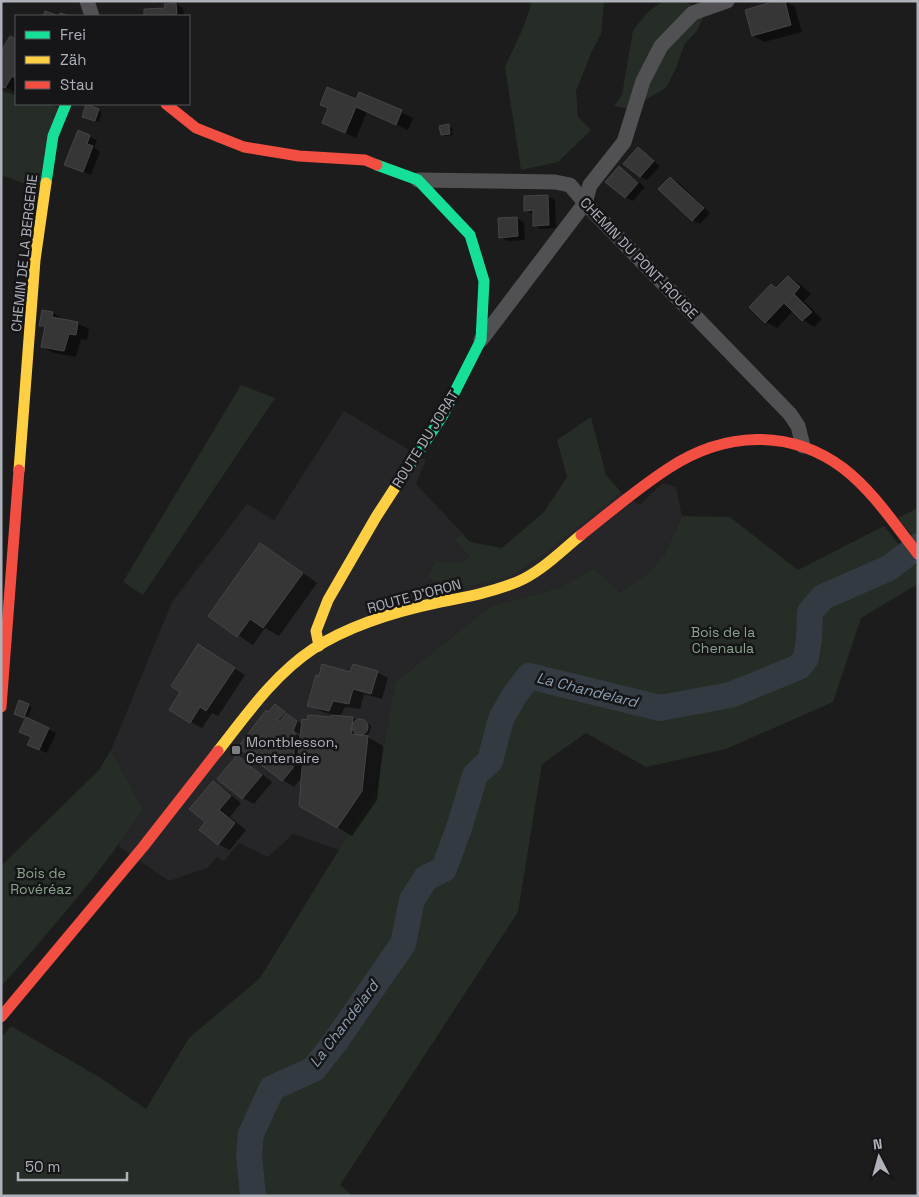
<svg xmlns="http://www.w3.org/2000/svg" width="919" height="1197" viewBox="0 0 919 1197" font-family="'Space Grotesk',sans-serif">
<rect width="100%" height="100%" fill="#1c1c1c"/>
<polygon fill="#262628" points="344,411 426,460 416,484 462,533 454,539 469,556 463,562 436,561 427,577 452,590 621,492 639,505 663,483 676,487 682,516 664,555 646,575 620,592 594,568 559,588 491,606 395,682 377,788 339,850 293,834 268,857 239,843 224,861 217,857 207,868 169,881 118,846 143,809 111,750 172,602 247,504 274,520"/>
<g fill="#262c26">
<polygon points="532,1 604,1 601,34 592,51 576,91 578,117 591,130 558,162 521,170 505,67 524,26"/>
<polygon points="664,1 687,1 703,18 696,32 685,43 676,68 666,88 629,109 614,106 622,95 633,30 650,10"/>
<polygon points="1,91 16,95 16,104 48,104 59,108 40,189 1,175"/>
<polygon points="241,385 275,398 143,595 123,582"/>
<polygon points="591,417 606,475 621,492 536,560 508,577 452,590 427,577 436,561 463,562 469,556 454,539 462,533 470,542 502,548 544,512 567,477 557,440"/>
<polygon points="918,508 918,543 898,518"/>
<polygon points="682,516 730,517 798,570 884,526 918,568 918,584 861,618 833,702 726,749 646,767 586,733 542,764 518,912 340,1185 353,1196 1,1196 1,1038 11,1026 99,1077 146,1109 189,1038 260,978 377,788 395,682 491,606 559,588 594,568 620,592 646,575 664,555"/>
<path d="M111,750L143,809C101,873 51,929 1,987V866L99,770Z"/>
</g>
<g fill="#0007" fill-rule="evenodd">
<polygon points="780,1 786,1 795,7 802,32 764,42 753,36"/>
<polygon points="176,4 183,8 184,16 146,16 145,11 166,9"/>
<polygon points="11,38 16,41 16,93 1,84"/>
<polygon points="359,93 413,118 408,130 367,112 356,138 324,123 330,109 321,104 356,100"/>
<polygon points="87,106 102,112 99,122 86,118"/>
<polygon points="448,126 452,128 453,135 445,136 442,134"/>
<polygon points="79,132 97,140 94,148 100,152 91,175 73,168"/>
<polygon points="638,149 660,166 647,180 640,176"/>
<polygon points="619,167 645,187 633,201 625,197"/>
<polygon points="670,178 678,182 710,213 700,224 693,220"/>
<polygon points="547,196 555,200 556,228 541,229 534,225 534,215 526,210"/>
<polygon points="517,218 524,222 525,240 508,241 500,237"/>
<polygon points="788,277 800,284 811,294 804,301 822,319 814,327 803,320 793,311 777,328 766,322 777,289"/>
<polygon points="53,313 64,320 77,323 89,329 87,340 81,339 76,357 54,353 42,347 46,328 40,325"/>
<polygon points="260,545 275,553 317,583 279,636 265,628 253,645 209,616"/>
<polygon points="209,652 245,675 218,716 212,713 202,728 191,722"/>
<path d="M377,672L388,678L382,699L364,694L360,709L345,707L340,717L362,720L366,722L371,726L370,732L366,736L383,746L377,800L352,836L300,805L302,777L294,787L283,780L240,747L275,705L303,725L333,719V715L320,711L309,705L351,673ZM288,727L302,735V738L287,729Z"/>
<polygon points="20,702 32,707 27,719 56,733 47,753 36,748 27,718 19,715"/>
<polygon points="237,756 248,763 272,782 254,804 243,798"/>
<polygon points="213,782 224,789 241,803 230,817 246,830 230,850 218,844 207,822"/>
</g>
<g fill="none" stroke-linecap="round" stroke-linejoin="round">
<polyline stroke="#343a41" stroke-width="26" points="253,1196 249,1155 251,1134 272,1088 314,1069 335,1042 403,944 412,900 426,878 444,869 460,825 475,775 490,761 501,719 514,696 529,676 660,708 730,695 799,667 806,658 809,639 810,612 823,597 889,568 918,546"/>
</g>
<g fill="#363637" stroke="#454548">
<polygon points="775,1 785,1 791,25 752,36 745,10"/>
<polygon points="176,3 177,14 170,16 144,16 144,9 165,8 164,4"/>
<polygon points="45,11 59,16 60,13 71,16 43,16"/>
<polygon points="10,36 16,39 16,79 12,76 5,88 1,86 1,51"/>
<polygon points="327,87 356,99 359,92 402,110 396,125 356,107 345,133 322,123 328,108 320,105"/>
<polygon points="86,104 99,109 95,121 82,117"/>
<polygon points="449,124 450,134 441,135 439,126"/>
<polygon points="78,130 90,135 87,144 93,146 83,172 64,165"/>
<polygon points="638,147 654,161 640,177 623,164"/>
<polygon points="619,166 638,183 625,198 605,182"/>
<polygon points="670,177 704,208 692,221 658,189"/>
<polygon points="548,195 549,225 533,226 533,210 524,211 524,196"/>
<polygon points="517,217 518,236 499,238 498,218"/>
<polygon points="788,276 800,287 794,294 812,312 802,321 784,303 765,323 749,307 771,284 776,288"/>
<polygon points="42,310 53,312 52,317 78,322 76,335 69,334 64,351 41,347 45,326 39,326"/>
<polygon points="260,543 303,573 263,628 250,619 237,637 208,616"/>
<polygon points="198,644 235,668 206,711 200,707 190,723 169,710 180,692 171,686"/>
<polygon points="322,664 350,672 353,664 378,671 371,694 353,689 349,704 333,701 329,711 307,706 316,675 319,676"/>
<polygon points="19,700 29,704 24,718 14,714"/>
<polygon points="275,704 285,712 278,720 280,721 286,713 297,721 293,731 295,733 293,768 282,781 238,747 266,710 268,712"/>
<polygon points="308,715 331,717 332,715 353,717 351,734 368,736 362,791 337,828 299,806 303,756 298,755 302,719 307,720"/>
<polygon points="26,717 49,728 39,750 27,745 31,737 19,732"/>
<circle cx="360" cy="727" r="8"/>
<polygon points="237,755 262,775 242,799 217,779"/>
<polygon points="213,781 231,796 219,810 235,823 218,845 199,830 205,822 189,809"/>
</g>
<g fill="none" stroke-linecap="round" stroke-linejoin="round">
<g stroke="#515154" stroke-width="15">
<polyline points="87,1 92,16"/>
<polyline points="418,180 555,182 570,185 585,203 790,414 798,426 803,446"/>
<polyline points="481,340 585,203 590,185 624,142 643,81 661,46 693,13 727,1"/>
</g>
<g stroke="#16e098" stroke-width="11">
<polyline points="377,165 418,180 470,235 484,281 481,340 443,415 398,483"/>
<polyline points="46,183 53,136 66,104"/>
</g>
<g stroke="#ffcf43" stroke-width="11">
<polyline points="19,470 35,260 46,183"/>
<polyline points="319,646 316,631 328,600 376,517 398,483"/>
<path d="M218,751C247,714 274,675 313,649C351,624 397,611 440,602C466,597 493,592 517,582C541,572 561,551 581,535"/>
</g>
<g stroke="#f24e42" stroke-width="11">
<polyline points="166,104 196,128 244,147 299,156 365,160 377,165"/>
<path d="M581,535C610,512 638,488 669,468C724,432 789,428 843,468C873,491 895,525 918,554"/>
<polyline points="1,707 19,470"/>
<polyline points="1,1017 143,847 218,751"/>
</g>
</g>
<rect fill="#7c7e83" stroke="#161618" stroke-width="2" x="231" y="745" width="10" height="10" rx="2.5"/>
<g text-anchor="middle" stroke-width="5" stroke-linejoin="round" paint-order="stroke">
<g font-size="14" fill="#afb2bb" stroke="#161618">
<text transform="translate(24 253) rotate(-84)" y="5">CHEMIN DE LA BERGERIE</text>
<text transform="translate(639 258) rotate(46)" y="5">CHEMIN DU PONT-ROUGE</text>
<text transform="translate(425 439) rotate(-58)" y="5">ROUTE DU JORAT</text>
<text transform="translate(414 596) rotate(-15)" y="5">ROUTE D'ORON</text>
</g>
<g font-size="14" fill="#88a38a" stroke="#161618">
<text x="723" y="637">Bois de la<tspan x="723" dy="16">Chenaula</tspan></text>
<text x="41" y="878">Bois de<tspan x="41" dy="16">Rovéréaz</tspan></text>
</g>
<g font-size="14" fill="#afb2bb" stroke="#161618" text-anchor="start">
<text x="246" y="747">Montblesson,<tspan x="246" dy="16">Centenaire</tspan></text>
</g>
<g font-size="15" font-style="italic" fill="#8a9eb1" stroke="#161618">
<text transform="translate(587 690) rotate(14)" y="5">La Chandelard</text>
<text transform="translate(344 1024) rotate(-53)" y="5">La Chandelard</text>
</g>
</g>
<rect width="919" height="1197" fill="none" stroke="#afb2bb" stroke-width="5"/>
<rect x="15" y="15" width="175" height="90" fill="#161618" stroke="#535459"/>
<rect x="25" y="31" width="25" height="8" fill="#16e098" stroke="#535459"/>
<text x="60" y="40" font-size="15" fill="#afb2bb">Frei</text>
<rect x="25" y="56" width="25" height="8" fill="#ffcf43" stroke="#535459"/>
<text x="60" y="65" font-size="15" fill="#afb2bb">Zäh</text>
<rect x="25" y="81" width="25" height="8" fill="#f24e42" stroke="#535459"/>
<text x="60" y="90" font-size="15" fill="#afb2bb">Stau</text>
<g transform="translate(879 1157) rotate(354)" stroke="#161618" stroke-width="4" paint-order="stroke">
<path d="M0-4L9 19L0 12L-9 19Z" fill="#afb2bb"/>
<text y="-8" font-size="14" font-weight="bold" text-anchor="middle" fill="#afb2bb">N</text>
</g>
<path d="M18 1172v8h109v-8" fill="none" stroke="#afb2bb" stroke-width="2.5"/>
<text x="25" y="1172" font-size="15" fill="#afb2bb" stroke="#161618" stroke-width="4" paint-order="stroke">50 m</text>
</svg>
